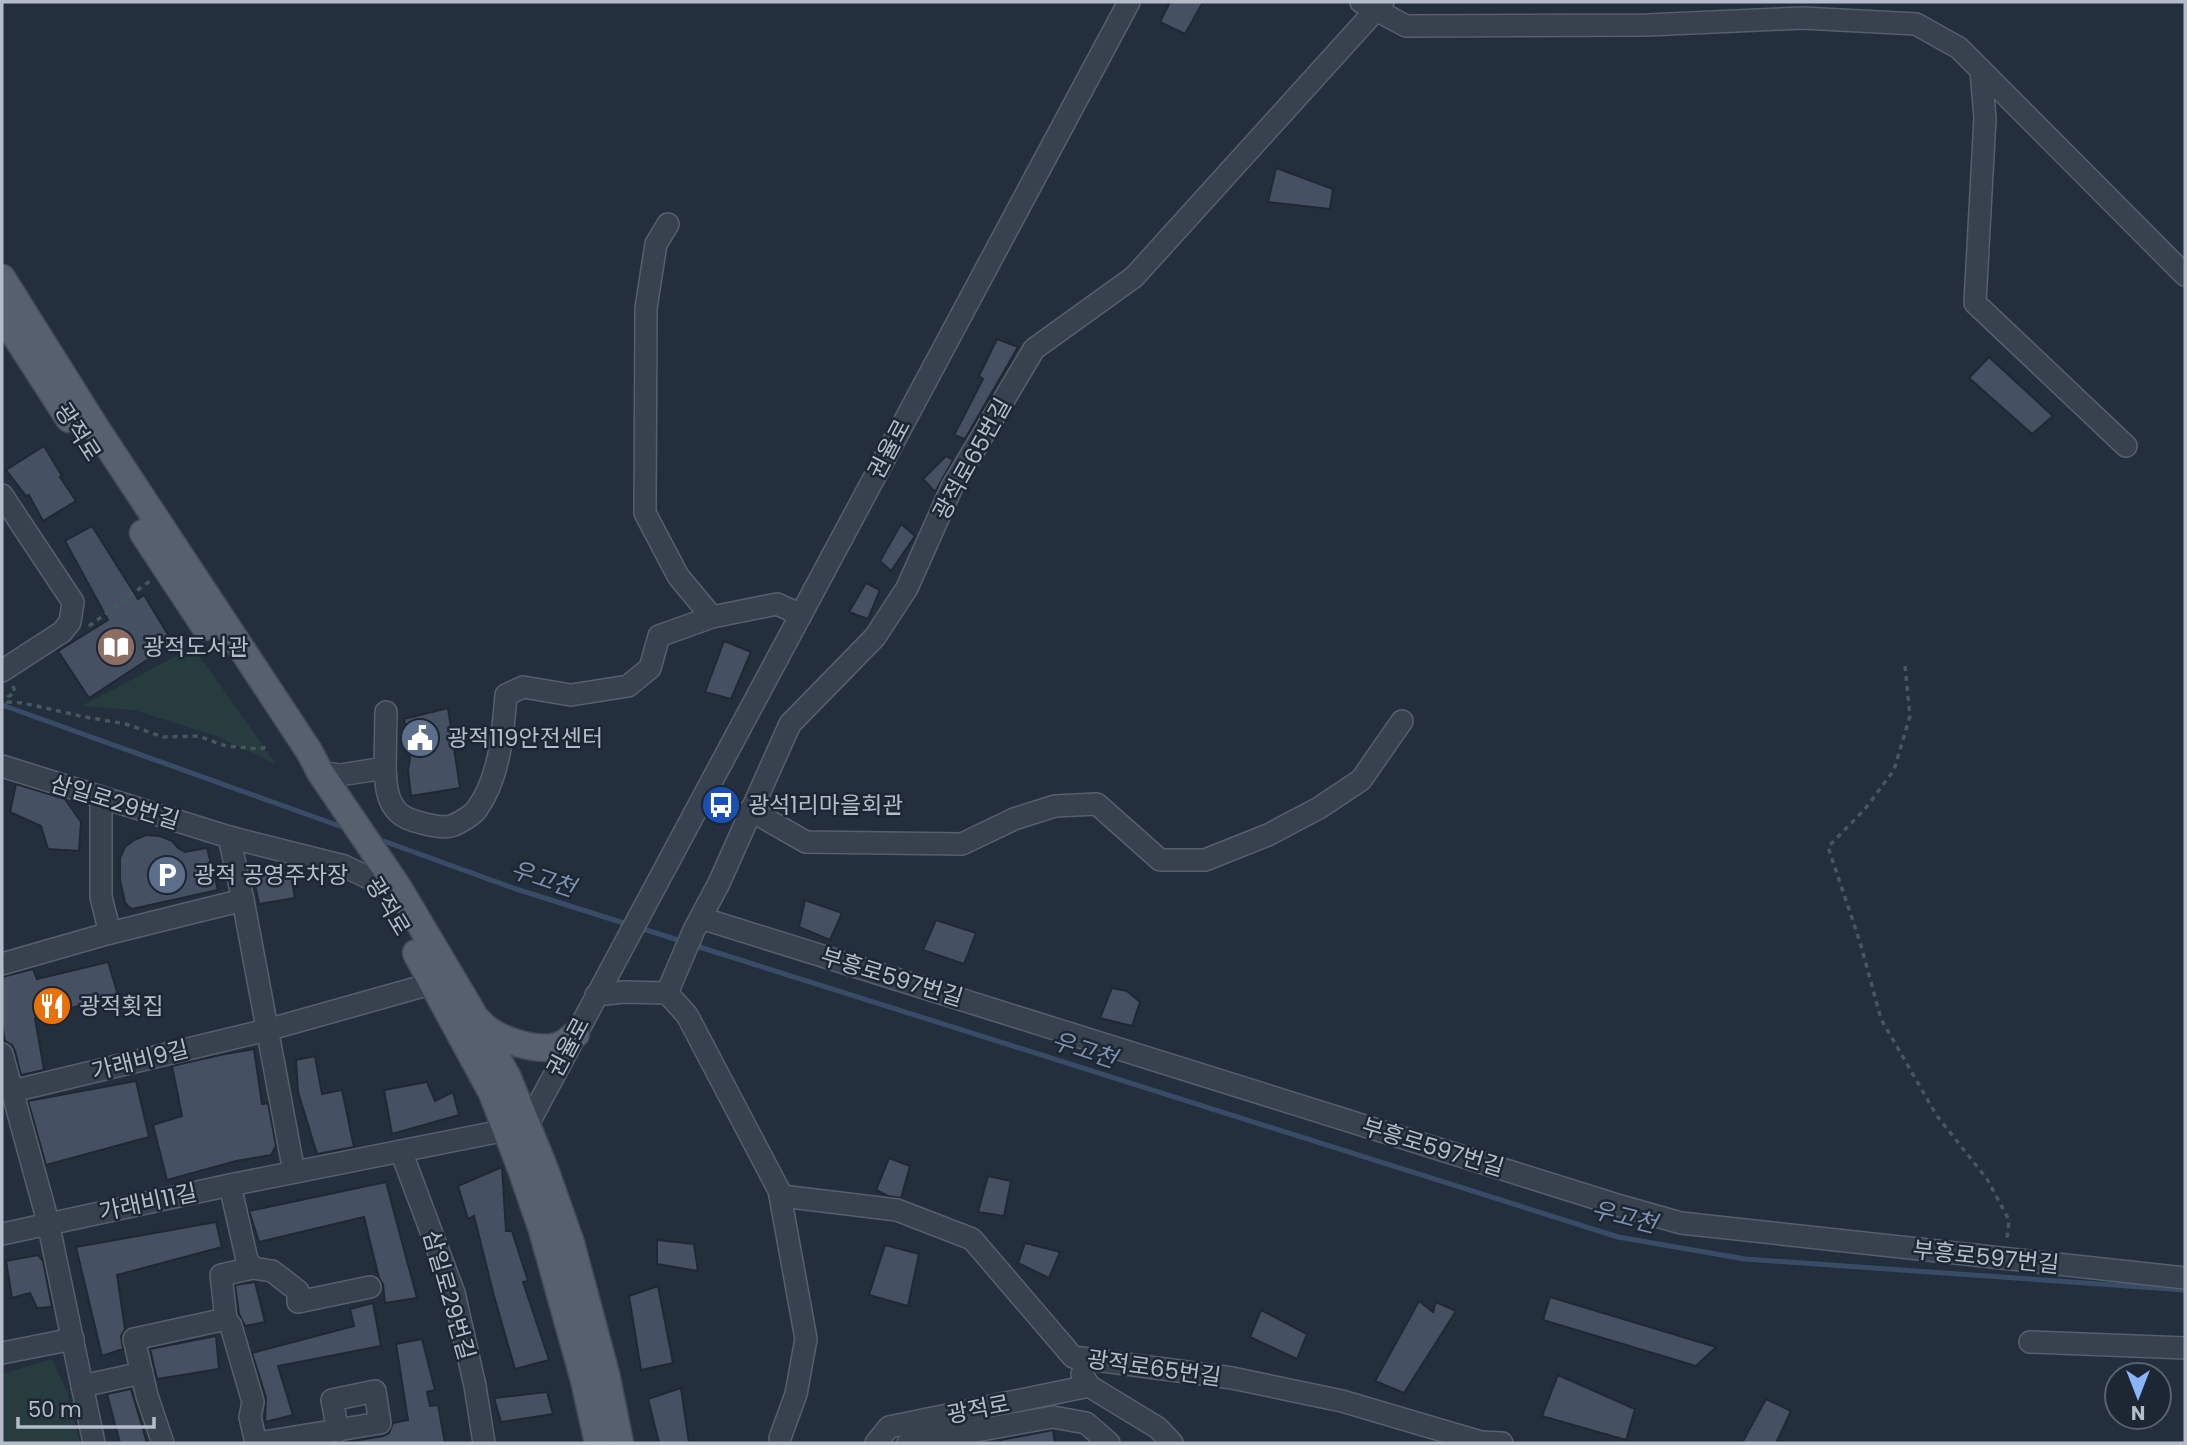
<svg xmlns="http://www.w3.org/2000/svg" width="2187" height="1445" viewBox="0 0 2187 1445" font-family="Poppins,'Noto Sans KR',sans-serif">
<rect width="100%" height="100%" fill="#242f3e"/>
<g fill="#263c3f">
<polygon points="193,647 276,764 216,736 134,710 82,706"/>
<polygon points="52,1359 67,1392 80,1443 2,1443 2,1374"/>
</g>
<g fill="none" stroke-linecap="round" stroke-linejoin="round">
<g stroke="#394c67" stroke-width="5">
<polyline points="2,705 345,828"/>
<polyline points="378,839 513,888 630,925"/>
<polyline points="640,928 684,942"/>
<polyline points="693,945 1618,1237 1745,1259 2185,1290"/>
</g>
</g>
<g fill="#455162" stroke="#1f2835" stroke-width="2">
<polygon points="1170,2 1203,2 1185,34 1160,22"/>
<polygon points="1276,168 1333,189 1330,209 1268,202"/>
<polygon points="997,339 1018,347 965,439 954,435 983,379 979,376"/>
<polygon points="1989,357 2053,416 2032,434 1969,378"/>
<polygon points="44,446 62,476 60,477 76,501 43,521 29,495 26,496 6,470"/>
<polygon points="946,456 953,460 935,492 923,479"/>
<polygon points="901,524 915,536 891,571 880,561"/>
<polygon points="92,526 138,599 144,595 173,643 89,698 58,651 108,620 65,541"/>
<polygon points="866,583 880,590 868,619 849,612"/>
<polygon points="724,641 751,652 731,699 705,692"/>
<polygon points="448,708 460,788 411,796 408,770 410,758 404,719"/>
<polygon points="16,784 65,799 81,822 79,851 48,849 41,826 10,812"/>
<polygon points="146,835 160,836 172,841 178,848 185,852 207,848 218,890 132,909 128,906 125,902 120,880 120,858 125,847 134,840"/>
<polygon points="267,866 269,874 290,869 295,898 259,904 252,871"/>
<polygon points="805,900 842,913 830,940 799,927"/>
<polygon points="936,920 976,933 964,964 923,950"/>
<polygon points="108,962 118,995 35,1018 44,1070 21,1075 15,1051 12,1045 5,1041 2,1026 2,977 33,969 37,979"/>
<polygon points="1112,988 1127,991 1140,1002 1132,1026 1100,1018"/>
<polygon points="254,1049 262,1104 268,1103 276,1146 271,1155 236,1161 167,1180 153,1125 182,1116 172,1066 220,1055"/>
<polygon points="315,1056 322,1094 342,1090 354,1147 317,1154 298,1092 296,1060"/>
<polygon points="136,1081 149,1137 46,1165 28,1101"/>
<polygon points="427,1082 435,1101 453,1092 459,1115 392,1134 384,1090"/>
<polygon points="889,1158 910,1166 901,1198 888,1196 876,1190"/>
<polygon points="502,1167 506,1231 512,1231 528,1281 523,1282 549,1360 515,1369 494,1296 474,1216 468,1219 458,1186"/>
<polygon points="988,1176 1011,1181 1004,1216 978,1212"/>
<polygon points="386,1182 417,1298 385,1303 383,1284 379,1278 364,1217 259,1242 249,1211"/>
<polygon points="216,1222 222,1247 117,1275 125,1329 121,1336 123,1349 102,1356 76,1247"/>
<polygon points="657,1240 694,1244 698,1271 657,1264"/>
<polygon points="1025,1243 1060,1252 1049,1278 1018,1263"/>
<polygon points="885,1245 919,1254 908,1306 869,1295"/>
<polygon points="38,1255 43,1261 52,1307 37,1308 30,1293 12,1298 6,1261"/>
<polygon points="255,1282 265,1322 245,1326 239,1314 235,1285"/>
<polygon points="658,1286 673,1363 641,1370 629,1296"/>
<polygon points="1550,1297 1716,1347 1696,1366 1543,1320"/>
<polygon points="1419,1301 1433,1312 1436,1302 1456,1311 1404,1393 1375,1381"/>
<polygon points="373,1303 381,1346 278,1366 293,1415 265,1422 266,1398 252,1353 354,1326 350,1309"/>
<polygon points="1261,1310 1307,1334 1297,1359 1250,1337"/>
<polygon points="216,1336 219,1369 157,1379 150,1349"/>
<polygon points="422,1339 435,1390 427,1392 430,1406 438,1405 445,1443 342,1443 383,1436 389,1433 393,1423 408,1420 396,1344"/>
<polygon points="1558,1375 1635,1409 1626,1440 1542,1416"/>
<polygon points="681,1388 689,1443 659,1443 648,1399"/>
<polygon points="131,1389 147,1443 120,1443 107,1394"/>
<polygon points="547,1392 553,1414 501,1422 494,1398"/>
<polygon points="1766,1399 1791,1411 1776,1443 1742,1443"/>
<polygon points="1053,1430 1055,1443 1001,1443 1001,1440"/>
</g>
<g fill="none" stroke-linecap="round" stroke-linejoin="round">
<g stroke="#565f6c" stroke-width="24">
<g id="minor">
<polyline points="1361,2 1406,26 1647,25 1803,18 1916,24 1959,48 2185,275"/>
<polyline points="1981,70 1985,118 1975,303 2126,446"/>
<polyline points="668,224 656,244 646,308 645,513 678,576 712,617"/>
<polyline points="2,495 73,602 70,622 62,632 2,671"/>
<polyline points="2,766 229,837 243,900 294,1172"/>
<polyline points="385,768 386,712"/>
<path d="M320,772L340,775L385,768C386,784 386,801 399,813C407,821 440,829 451,826C458,824 473,815 477,809C500,777 503,732 506,695L523,687L571,695L628,686L650,668L659,636L712,617L777,604L801,615"/>
<polyline points="101,798 101,897 110,933"/>
<polyline points="750,810 806,842 962,844 1014,819 1055,806 1097,804 1160,860 1205,860 1268,835 1319,808 1361,780 1402,721"/>
<polyline points="229,837 344,866 371,879"/>
<polyline points="701,918 1614,1204 1681,1223 2185,1278"/>
<polyline points="2,964 110,933 243,900"/>
<polyline points="667,993 694,930 719,883 790,724 875,637 907,588 952,487 1034,349 1134,277 1383,2"/>
<polyline points="596,995 624,992 667,993 687,1015 782,1196 897,1210 972,1239 1073,1357 1232,1378 1342,1401 1481,1442 1502,1443"/>
<polyline points="2,1054 48,1222 94,1443"/>
<polyline points="13,1091 267,1030 434,983"/>
<polyline points="401,1151 454,1293 475,1386 484,1443"/>
<polyline points="230,1185 247,1260 253,1268 221,1275 226,1319 231,1326 253,1402 250,1417 256,1443"/>
<polyline points="779,1190 806,1339 796,1394 780,1438"/>
<polyline points="2,1234 230,1185 527,1126 1129,2"/>
<polyline points="253,1268 272,1271 298,1291 298,1302 370,1287"/>
<polyline points="2030,1342 2185,1348"/>
<polyline points="2,1353 73,1339"/>
<polyline points="1082,1374 1089,1386 1158,1428 1172,1443"/>
<polyline points="82,1386 142,1373"/>
<polyline points="163,1443 147,1396 134,1339 226,1319"/>
<polyline points="258,1443 380,1423 375,1391 332,1400 338,1431"/>
<polyline points="876,1443 889,1427 1089,1386"/>
<polyline points="908,1443 1053,1417 1086,1423 1109,1443"/>
</g>
</g>
<g stroke="#414a57" stroke-width="29">
<g id="major">
<polyline points="2,278 98,431 309,751 320,772 398,887 471,1010 508,1078 546,1172 571,1243 606,1374 620,1443"/>
<polyline points="2,315 69,419"/>
<polyline points="143,533 205,627"/>
<polyline points="416,953 492,1093 521,1169 542,1230 584,1380 598,1443"/>
<path d="M480,1022C493,1039 542,1055 562,1044C567,1042 571,1037 576,1034"/>
</g>
</g>
<g stroke="#44595c" stroke-width="3.5" stroke-dasharray="5 5" stroke-linecap="butt">
<polyline points="89,626 150,581"/>
<polyline points="1905,666 1910,716 1894,770 1865,809 1828,847 1860,942 1881,1019 1937,1116 1987,1179 2009,1220 2007,1239"/>
<polyline points="13,686 15,692 8,697 7,702 23,703 85,717 126,724 163,737 198,736 226,746 260,749 269,746"/>
</g>
<use href="#minor" stroke="#38414e" stroke-width="21"/>
<use href="#major" stroke="#56606e" stroke-width="26"/>
</g>
<defs>
<g id="library-disc" transform="scale(2.0125)"><circle r="9.5" fill="#8d6e63" stroke="#1d2633"/><path d="M-6-4Q-3-5.5-.7-3.5V5Q-3 3-6 4ZM6-4Q3-5.5 .7-3.5V5Q3 3 6 4Z" fill="#fff"/></g>
<g id="civic-disc" transform="scale(2.0125)"><circle r="9.5" fill="#5c6f8a" stroke="#1d2633"/><path d="M-.6-6.5H3V-4.5H.6V-3L4-1V1h2V6H-6V1h2V-1L-.6-3ZM-1.2 2.5V6h2.4V2.5Z" fill="#fff"/></g>
<g id="bus-disc" transform="scale(2.0125)"><circle r="9.5" fill="#1a4fb4" stroke="#1d2633"/><path d="M-5-6H5V4H4V6H2V4H-2V6H-4V4H-5ZM-3.5-4V0h7V-4ZM-3.5 1.2v1.5H-2V1.2ZM2 1.2v1.5H3.5V1.2Z" fill="#fff"/></g>
<g id="parking-disc" transform="scale(2.0125)"><circle r="9.5" fill="#5c6f8a" stroke="#1d2633"/><path d="M-3.5-5.5H1a3.5 3.5 0 0 1 0 7H-1V5.5H-3.5ZM-1-3.4V-.6H.8a1.4 1.4 0 0 0 0-2.8Z" fill="#fff"/></g>
<g id="restaurant-disc" transform="scale(2.0125)"><circle r="9.5" fill="#e8710a" stroke="#1d2633"/><path d="M-5-6h1v4h1v-4h1v4h1v-4h1v5L-1.5 .5V6h-2V.5L-5-1ZM5-6V6H3V1.5H1.5Q1.5-4 5-6Z" fill="#fff"/></g>
</defs>
<g fill-rule="evenodd">
<use href="#library-disc" x="116" y="647"/>
<use href="#civic-disc" x="420" y="738"/>
<use href="#bus-disc" x="721" y="805"/>
<use href="#parking-disc" x="167" y="875"/>
<use href="#restaurant-disc" x="52" y="1006"/>
</g>
<g text-anchor="middle" stroke-width="5" stroke-linejoin="round" paint-order="stroke">
<g font-size="23" fill="#b4bcc9" stroke="#1d2633">
<text transform="translate(78 432) rotate(57)" y="8">광적로</text>
<text transform="translate(889 449) rotate(-62)" y="8">권율로</text>
<text transform="translate(972 459) rotate(-61)" y="8">광적로65번길</text>
<text transform="translate(115 802) rotate(17)" y="8">삼일로29번길</text>
<text transform="translate(388 906) rotate(59)" y="8">광적로</text>
<text transform="translate(892 977) rotate(17)" y="8">부흥로597번길</text>
<text transform="translate(568 1047) rotate(-62)" y="8">권율로</text>
<text transform="translate(140 1060) rotate(-14)" y="8">가래비9길</text>
<text transform="translate(1433 1147) rotate(17)" y="8">부흥로597번길</text>
<text transform="translate(148 1202) rotate(-12)" y="8">가래비11길</text>
<text transform="translate(1986 1257) rotate(6)" y="8">부흥로597번길</text>
<text transform="translate(449 1295) rotate(74)" y="8">삼일로29번길</text>
<text transform="translate(1154 1368) rotate(8)" y="8">광적로65번길</text>
<text transform="translate(978 1409) rotate(-11)" y="8">광적로</text>
</g>
<g font-size="23" fill="#b4bcc9" stroke="#1d2633" text-anchor="start">
<text x="143" y="655">광적도서관</text>
<text x="447" y="746">광적119안전센터</text>
<text x="748" y="813">광석1리마을회관</text>
<text x="194" y="883">광적 공영주차장</text>
<text x="79" y="1014">광적횟집</text>
</g>
<g font-size="24" font-style="italic" fill="#7c92b1" stroke="#1d2633">
<text transform="translate(543 879) rotate(18)" y="8">우고천</text>
<text transform="translate(1084 1050) rotate(18)" y="8">우고천</text>
<text transform="translate(1624 1217) rotate(14)" y="8">우고천</text>
</g>
</g>
<rect width="2187" height="1445" fill="none" stroke="#b4bcc9" stroke-width="7"/>
<g transform="translate(2138 1396) rotate(180)"><circle r="33" fill="#1d2633" stroke="#59626f" stroke-width="2"/>
<path d="M0-5L12 26L0 18L-12 26Z" fill="#8ab4f8"/>
<text y="-10" font-size="19" font-weight="bold" text-anchor="middle" fill="#b4bcc9">N</text>
</g>
<path d="M18 1417v10h136v-10" fill="none" stroke="#b4bcc9" stroke-width="3.5"/>
<text x="28" y="1417" font-size="21" fill="#b4bcc9" stroke="#1d2633" stroke-width="5" paint-order="stroke">50 m</text>
</svg>
